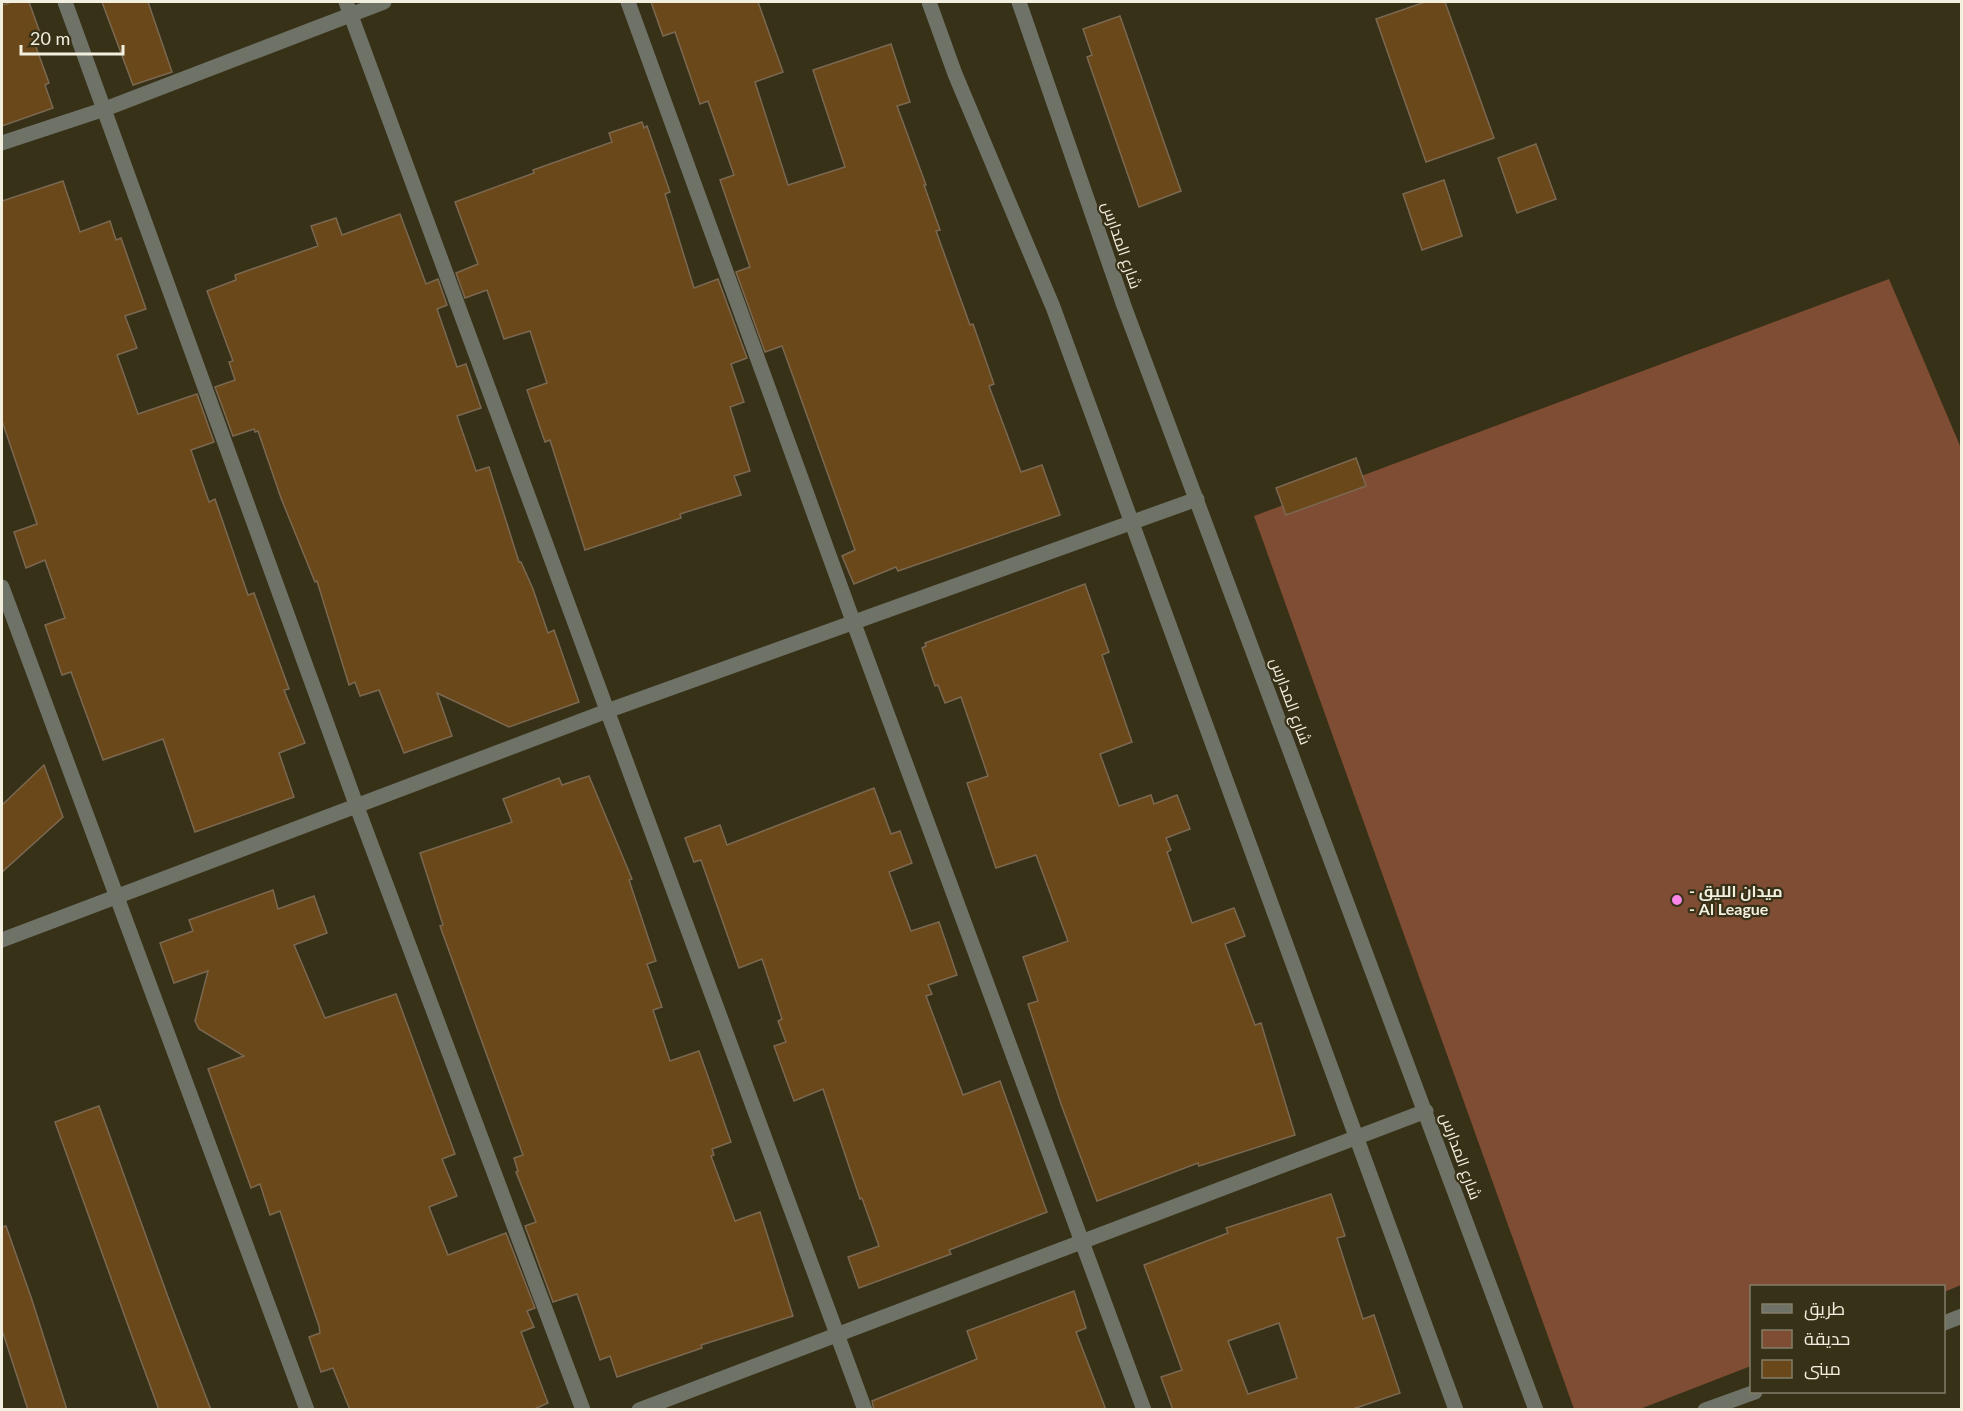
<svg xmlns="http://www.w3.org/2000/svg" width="1963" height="1411" viewBox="0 0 1963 1411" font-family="Lato,Cairo,sans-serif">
<rect width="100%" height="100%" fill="#373118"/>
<polygon fill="#7f4d34" points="1889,279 1961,448 1961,1285 1944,1292 1944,1286 1752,1286 1751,1366 1640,1409 1574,1409 1254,516"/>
<g fill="#6a4819" stroke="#7b6852" stroke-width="1.5" fill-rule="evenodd">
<polygon points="12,2 29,2 44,44 36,47 49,83 45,85 53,108 2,126 2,5"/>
<polygon points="102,2 148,2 172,72 133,85"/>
<polygon points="651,2 758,2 783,72 755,82 788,185 845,167 813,70 891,44 910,102 897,106 926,185 924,185 940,230 936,231 970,325 973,324 994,384 989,386 1021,472 1042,465 1060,515 898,571 896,567 854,584 842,556 855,550 785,354 782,346 765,352 736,272 750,267 720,180 734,175 708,101 700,104 675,32 663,36"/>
<polygon points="1425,2 1445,2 1494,138 1426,162 1376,19"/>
<polygon points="1120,16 1181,191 1139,207 1087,57 1092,55 1083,29"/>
<polygon points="642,122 644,128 647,126 670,192 665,194 694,288 718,279 747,358 731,364 744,402 730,407 750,471 734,476 741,495 680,514 681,518 585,550 550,440 545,442 527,390 547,383 530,331 504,339 487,290 465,298 456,273 478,264 455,202 534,173 533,170 612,142 609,133"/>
<polygon points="1536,144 1556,199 1517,213 1498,158"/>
<polygon points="1444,180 1462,236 1422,250 1403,194"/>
<polygon points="63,181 80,232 110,221 116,240 121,238 146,309 125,316 137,348 117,355 138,414 197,394 214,442 191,450 209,502 215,499 248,595 254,593 289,689 284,690 305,743 279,753 294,797 195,832 163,739 103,760 71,672 62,675 45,625 65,618 45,560 26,568 14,532 37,524 2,421 2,201"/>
<polygon points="400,214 426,284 438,279 447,305 437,309 457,367 466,364 481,408 457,416 476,471 489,467 519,562 521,562 533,589 548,633 554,630 579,702 509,727 437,693 452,736 404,753 379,690 360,696 355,682 349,685 317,581 315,582 281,498 258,431 255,432 254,429 233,436 215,387 235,380 229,362 233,361 207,291 236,280 235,275 318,246 311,226 336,218 342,235"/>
<polygon points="1356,458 1366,486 1286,515 1276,488"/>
<polygon points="1085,584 1109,652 1102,655 1132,742 1100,754 1119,806 1151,795 1154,804 1177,795 1190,829 1166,838 1171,850 1167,852 1192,923 1234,908 1245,936 1225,944 1255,1025 1261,1023 1295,1135 1199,1166 1198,1163 1097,1201 1061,1104 1028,1004 1038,1001 1023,957 1068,941 1036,855 996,868 967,783 988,776 961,697 945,703 938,685 935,686 922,648 926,646 925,643"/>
<polygon points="44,765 63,817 2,872 2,805"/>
<polygon points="589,776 632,879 629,880 656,961 647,964 662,1007 653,1010 670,1061 699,1051 731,1142 712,1149 714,1155 711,1156 735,1221 760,1212 793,1316 701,1345 702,1348 617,1377 610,1356 600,1360 577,1294 553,1302 525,1226 536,1222 516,1172 518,1171 514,1158 523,1155 440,926 443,925 420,853 512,822 503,799 559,778 562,785"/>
<polygon points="874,788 891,834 900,831 912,863 889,872 911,931 939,922 957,975 928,985 932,994 926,996 963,1095 1000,1081 1047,1212 949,1250 951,1254 859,1288 848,1257 879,1246 862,1198 860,1199 823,1089 794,1101 774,1046 786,1042 778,1021 782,1019 762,959 739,968 701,860 694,862 685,838 720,825 727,845"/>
<polygon points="273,890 278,909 314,896 327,933 294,945 325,1018 396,994 455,1154 442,1159 457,1196 429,1207 448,1255 506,1233 535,1308 527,1311 534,1327 521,1332 548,1403 532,1410 350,1410 333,1368 321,1372 309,1337 320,1333 319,1326 280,1211 270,1215 260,1184 251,1188 208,1069 244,1056 199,1029 195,1021 208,971 174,983 160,943 193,931 189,920"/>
<polygon points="99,1106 172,1308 211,1410 159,1410 129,1328 55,1122"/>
<path d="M1331,1194L1345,1236L1337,1238L1363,1319L1374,1315L1400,1393L1350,1410H1173L1161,1377L1182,1370L1144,1265L1228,1233L1226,1228ZM1279,1323L1297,1378L1248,1394L1228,1341Z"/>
<polygon points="6,1226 32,1300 67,1410 28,1410 2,1330 2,1227"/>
<polygon points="1074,1291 1086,1328 1076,1332 1106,1410 874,1410 872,1401 977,1359 967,1331"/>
</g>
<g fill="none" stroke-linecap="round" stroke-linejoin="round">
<g stroke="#6f7367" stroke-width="15">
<polyline points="65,2 357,807 583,1410"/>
<polyline points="346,2 865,1410"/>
<polyline points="628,2 853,621 1144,1410"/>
<polyline points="929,2 955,74 1053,307 1456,1410"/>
<polyline points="1019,2 1124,306 1536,1410"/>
<polyline points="2,143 105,109 384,2"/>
<polyline points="2,587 307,1410"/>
<polyline points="2,940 607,711 1197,499"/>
<polyline points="1944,1323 1962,1316"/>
<polyline points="639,1410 1426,1111"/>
<polyline points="1705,1410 1755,1392"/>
</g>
</g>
<circle fill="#fa87e7" stroke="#373118" stroke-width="2" cx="1677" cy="900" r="6"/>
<g text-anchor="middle" stroke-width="4.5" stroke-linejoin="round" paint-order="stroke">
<g font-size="16" fill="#f2efdf" stroke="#373118">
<text transform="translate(1122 245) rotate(71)" y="6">شارع المدارس</text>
<text transform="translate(1291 701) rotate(70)" y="6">شارع المدارس</text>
<text transform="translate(1461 1156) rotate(70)" y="6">شارع المدارس</text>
</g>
<g font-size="16" font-weight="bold" fill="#f2efdf" stroke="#373118" text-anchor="start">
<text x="1689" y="897">- ميدان الليق<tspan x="1689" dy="18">- Al League</tspan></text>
</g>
</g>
<rect width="1963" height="1411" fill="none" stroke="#f2efdf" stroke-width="6"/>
<rect x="1750" y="1285" width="195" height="108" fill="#373118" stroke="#827d68" stroke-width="1.5"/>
<rect x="1762" y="1304" width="30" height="9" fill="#6f7367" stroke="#827d68" stroke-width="1.5"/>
<text x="1804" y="1315" font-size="18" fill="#f2efdf">طريق</text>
<rect x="1762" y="1330" width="30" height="18" fill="#7f4d34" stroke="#827d68" stroke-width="1.5"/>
<text x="1804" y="1345" font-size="18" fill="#f2efdf">حديقة</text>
<rect x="1762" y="1360" width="30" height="18" fill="#6a4819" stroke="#827d68" stroke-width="1.5"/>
<text x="1804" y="1375" font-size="18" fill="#f2efdf">مبنى</text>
<path d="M21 45v9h102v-9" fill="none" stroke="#f2efdf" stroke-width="3"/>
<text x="30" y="45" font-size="18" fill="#f2efdf" stroke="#373118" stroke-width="4.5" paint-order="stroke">20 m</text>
</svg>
